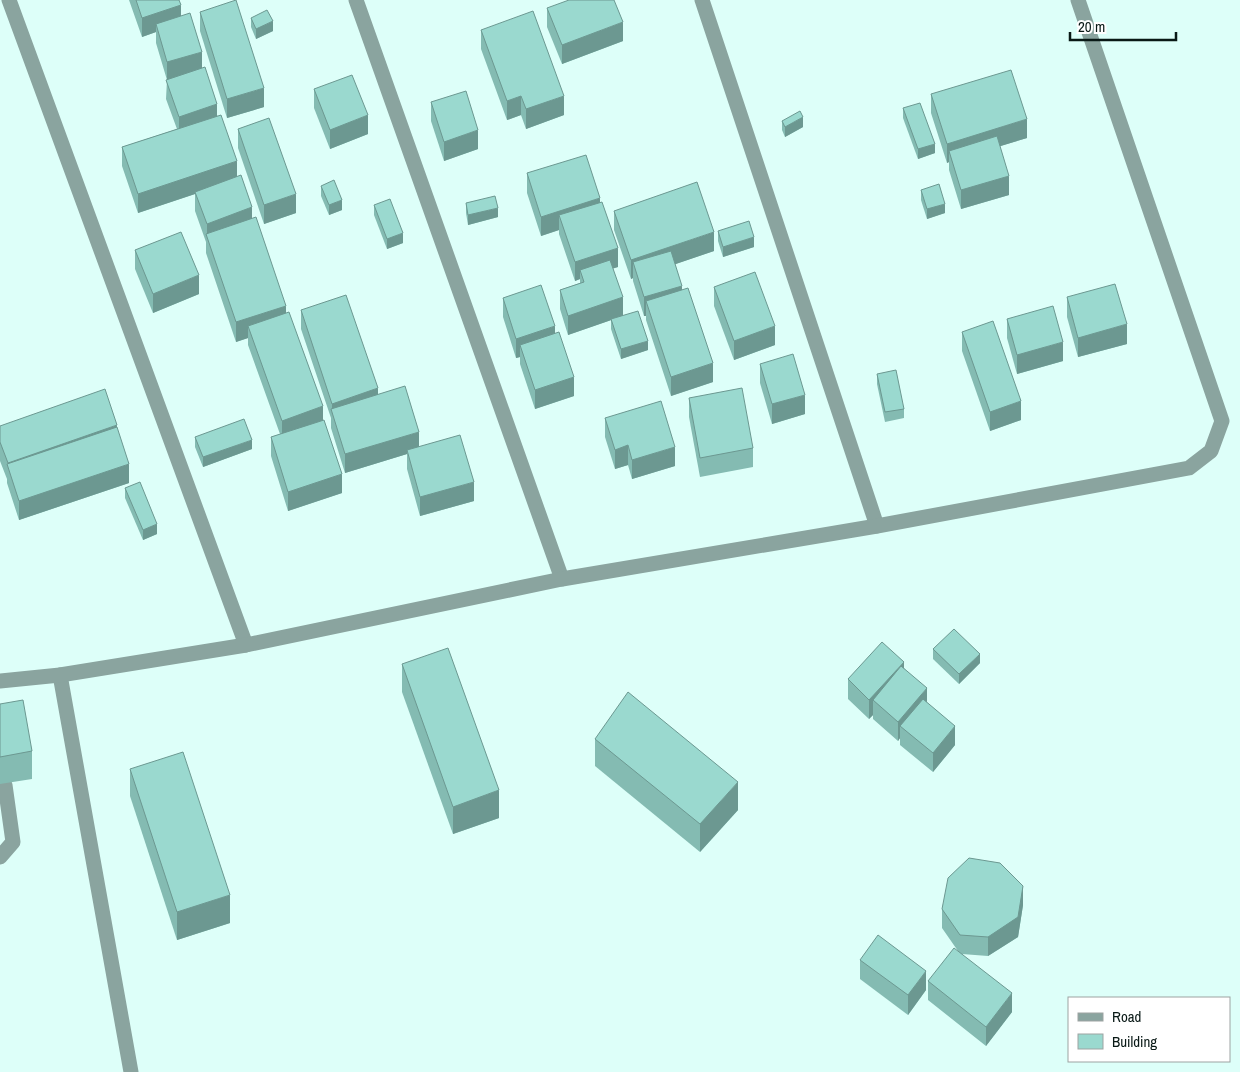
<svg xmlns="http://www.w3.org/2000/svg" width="1240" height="1072" viewBox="0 0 1240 1072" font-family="'Archivo Narrow',sans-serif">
<rect width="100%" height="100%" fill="#ddfff9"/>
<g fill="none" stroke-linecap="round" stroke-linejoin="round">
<g stroke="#8aa49f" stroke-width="15">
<polyline points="9,0 246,645"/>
<polyline points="356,0 562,579"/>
<polyline points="702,0 877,526"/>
<polyline points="60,675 131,1072"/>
<polyline points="0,681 60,675 246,645 562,579 877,526 1189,468 1211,451 1222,421 1078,0"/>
<polyline points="0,857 13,842 5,785"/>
</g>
</g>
<g fill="#84bbb2">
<polygon points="129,0 179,0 181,16 202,68 237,177 286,313 323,420 342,493 288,511 271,456 271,437 280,434 248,345 248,338 236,342 206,253 206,242 195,211 195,194 138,213 122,166 122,147 177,129 166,99 167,80 156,43 156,32 142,37"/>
<polygon points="547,8 623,41 562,64 547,27"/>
<polygon points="200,12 264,107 227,118 200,31"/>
<polygon points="251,18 273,31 256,39 251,27"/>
<polygon points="481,30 564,115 526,129 521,115 507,120 481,49"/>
<polygon points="314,89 368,134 330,149 314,108"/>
<polygon points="931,94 1027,138 1000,146 1009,195 961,209 949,170 949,162 947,163 931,113"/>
<polygon points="431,102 478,149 444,161 431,121"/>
<polygon points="903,108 935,153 918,159 903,118"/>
<polygon points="782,121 803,127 785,137 782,130"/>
<polygon points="238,129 296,213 264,224 238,148"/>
<polygon points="527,173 600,203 618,267 613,268 623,316 648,350 621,359 611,329 611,320 568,335 560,309 560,290 580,283 580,279 575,281 559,234 559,230 541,236 527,193"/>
<polygon points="321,186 342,210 329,215 321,196"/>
<polygon points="921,190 945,213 927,219 921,200"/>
<polygon points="466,203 498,217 468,225 466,213"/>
<polygon points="374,205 403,243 387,249 374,215"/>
<polygon points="614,211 714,251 675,264 682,290 713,382 671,396 646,320 646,316 644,316 633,281 633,278 631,279 614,230"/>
<polygon points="718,231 754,247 723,257 718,241"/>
<polygon points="135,250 199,294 153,313 135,269"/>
<polygon points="714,287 775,345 734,360 714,306"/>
<polygon points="1067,297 1127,344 1078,357 1067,317"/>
<polygon points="503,298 555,333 574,396 535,409 520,364 520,357 516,358 503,317"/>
<polygon points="301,310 378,395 419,447 474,501 420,516 407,469 407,454 345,473 331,428 331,418 301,329"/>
<polygon points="1007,319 1063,361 1017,374 1007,338"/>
<polygon points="962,332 1021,420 990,431 962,351"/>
<polygon points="760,364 805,414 772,424 760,383"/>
<polygon points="877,374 904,409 904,418 885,422 877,384"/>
<polygon points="689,398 753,448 753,467 700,477 689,417"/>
<polygon points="605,418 675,466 632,479 628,465 615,469 605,437"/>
<polygon points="0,426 117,428 129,483 19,520 7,483 7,479 0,461"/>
<polygon points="195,437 252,449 203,467 195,447"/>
<polygon points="125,488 157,534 143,540 125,498"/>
<polygon points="933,649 980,663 959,684 933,659"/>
<polygon points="402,664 499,818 453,834 402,692"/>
<polygon points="904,668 955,745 933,772 900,745 900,738 898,741 873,719 873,715 869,719 848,699 848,679"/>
<polygon points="0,704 32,751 32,779 0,784"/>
<polygon points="595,739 738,810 700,852 595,766"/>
<polygon points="130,769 230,923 177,940 130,796"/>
<polygon points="1023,905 1018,937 988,956 962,954 1012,1012 986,1046 928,1000 928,981 958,951 942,928 942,909"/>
<polygon points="860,960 926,990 908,1015 860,979"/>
</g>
<g fill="#6c9891">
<polygon points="181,5 181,24 156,24 156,32 142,37 142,18"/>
<polygon points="273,21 273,31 256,39 256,29"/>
<polygon points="623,22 623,41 562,64 562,45"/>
<polygon points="202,52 202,71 167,82 167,62"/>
<polygon points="264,88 264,107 227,118 227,99"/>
<polygon points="521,96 521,115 507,120 507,101"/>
<polygon points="564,96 564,115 526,129 526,109"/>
<polygon points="217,104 217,123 179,136 179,117"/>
<polygon points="368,115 368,134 330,149 330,130"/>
<polygon points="803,117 803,127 785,137 785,127"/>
<polygon points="1027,119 1027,138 952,161 949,151 949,162 947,163 947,144"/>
<polygon points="478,130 478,149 444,161 444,142"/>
<polygon points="935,144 935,153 918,159 918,149"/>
<polygon points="237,161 237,180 195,192 195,194 138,213 138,194"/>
<polygon points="1009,176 1009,195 961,209 961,190"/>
<polygon points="296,194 296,213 264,224 264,205"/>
<polygon points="600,198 600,217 559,215 559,230 541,236 541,217"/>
<polygon points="342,200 342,210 329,215 329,205"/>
<polygon points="945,204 945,213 927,219 927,209"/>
<polygon points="252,207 252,226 207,235 207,224"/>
<polygon points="498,208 498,217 468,225 468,215"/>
<polygon points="714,232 714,251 638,277 633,262 633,278 631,279 631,260"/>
<polygon points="403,233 403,243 387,249 387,239"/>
<polygon points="754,237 754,247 723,257 723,247"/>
<polygon points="618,248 618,267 583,278 580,270 580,279 575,281 575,262"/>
<polygon points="199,275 199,294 153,313 153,294"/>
<polygon points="682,286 682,305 646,301 646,316 644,316 644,297"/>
<polygon points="623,297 623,316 568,335 568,316"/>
<polygon points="286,306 286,325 248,326 248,338 236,342 236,322"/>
<polygon points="1127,324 1127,344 1078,357 1078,338"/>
<polygon points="555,326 555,345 520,345 520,357 516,358 516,339"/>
<polygon points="775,326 775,345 734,360 734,341"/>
<polygon points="648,341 648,350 621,359 621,349"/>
<polygon points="1063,342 1063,361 1017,374 1017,355"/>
<polygon points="713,363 713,382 671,396 671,377"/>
<polygon points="574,377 574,396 535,409 535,390"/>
<polygon points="378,388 378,407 332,414 332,404"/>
<polygon points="805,395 805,414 772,424 772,404"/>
<polygon points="1021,401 1021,420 990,431 990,412"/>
<polygon points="323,406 323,425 282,440 282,421"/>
<polygon points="117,425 117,444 8,467 8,463"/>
<polygon points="419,432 419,451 407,450 407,454 345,473 345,454"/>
<polygon points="252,440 252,449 203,467 203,457"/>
<polygon points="628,445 628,465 615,469 615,450"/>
<polygon points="675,447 675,466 632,479 632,460"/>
<polygon points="129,464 129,483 19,520 19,501"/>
<polygon points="342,474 342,493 288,511 288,492"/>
<polygon points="474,482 474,501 420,516 420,497"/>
<polygon points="157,524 157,534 143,540 143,530"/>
<polygon points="980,654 980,663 959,684 959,674"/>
<polygon points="904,662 904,681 873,700 873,715 869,719 869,700"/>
<polygon points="927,688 927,708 900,726 900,738 898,741 898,722"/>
<polygon points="955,726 955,745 933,772 933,753"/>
<polygon points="738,782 738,810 700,852 700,824"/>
<polygon points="499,790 499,818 453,834 453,807"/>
<polygon points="1023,886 1023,905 1018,937 988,956 988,937"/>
<polygon points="230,895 230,923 177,940 177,912"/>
<polygon points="926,971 926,990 908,1015 908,995"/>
<polygon points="1012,993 1012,1012 986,1046 986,1027"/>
</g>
<g fill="#9ad9cf" stroke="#6c9891">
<polygon points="136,0 179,0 181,5 142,18"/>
<polygon points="236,0 264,88 227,99 200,12"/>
<polygon points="569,0 614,0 623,22 562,45 547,8"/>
<polygon points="267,10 273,21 256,29 251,18"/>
<polygon points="533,11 564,96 526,109 521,96 507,101 481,30"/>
<polygon points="190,13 202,52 167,62 156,24"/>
<polygon points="205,67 217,104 179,117 166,80"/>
<polygon points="1011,70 1027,119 947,144 931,94"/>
<polygon points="352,75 368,115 330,130 314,89"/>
<polygon points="466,91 478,130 444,142 431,102"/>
<polygon points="920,103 935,144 918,149 903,108"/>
<polygon points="800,111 803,117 785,127 782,121"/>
<polygon points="221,115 237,161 138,194 122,147"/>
<polygon points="269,118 296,194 264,205 238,129"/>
<polygon points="997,136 1009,176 961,190 949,151"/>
<polygon points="586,155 600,198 541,217 527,173"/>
<polygon points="241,175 252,207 207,224 195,192"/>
<polygon points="334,180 342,200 329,205 321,186"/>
<polygon points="697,182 714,232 631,260 614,211"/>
<polygon points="939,184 945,204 927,209 921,190"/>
<polygon points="495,196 498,208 468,215 466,203"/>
<polygon points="390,199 403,233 387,239 374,205"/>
<polygon points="602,202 618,248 575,262 559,215"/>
<polygon points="256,217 286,306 236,322 206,234"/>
<polygon points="749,221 754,237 723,247 718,231"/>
<polygon points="181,232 199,275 153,294 135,250"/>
<polygon points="671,251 682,286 644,297 633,262"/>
<polygon points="610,260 623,297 568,316 560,290 584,282 580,270"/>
<polygon points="755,272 775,326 734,341 714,287"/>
<polygon points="1115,284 1127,324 1078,338 1067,297"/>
<polygon points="541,285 555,326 516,339 503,298"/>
<polygon points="688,288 713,363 671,377 646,301"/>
<polygon points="346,295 378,388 332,404 301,310"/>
<polygon points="1053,306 1063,342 1017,355 1007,319"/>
<polygon points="638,311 648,341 621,349 611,319"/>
<polygon points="289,312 323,406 282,421 248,326"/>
<polygon points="993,321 1021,401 990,412 962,332"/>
<polygon points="559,332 574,377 535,390 520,345"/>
<polygon points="793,354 805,395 772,404 760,364"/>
<polygon points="896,370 904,409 885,412 877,374"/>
<polygon points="405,386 419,432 345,454 331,409"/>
<polygon points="742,388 753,448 700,458 689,398"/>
<polygon points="105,389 117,425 8,463 0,442 0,426"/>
<polygon points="661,401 675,447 632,460 628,445 615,450 605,418"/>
<polygon points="244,419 252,440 203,457 195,437"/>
<polygon points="324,420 342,474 288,492 271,437"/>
<polygon points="117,427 129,464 19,501 7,464"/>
<polygon points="460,435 474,482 420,497 407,450"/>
<polygon points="140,482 157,524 143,530 125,488"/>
<polygon points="954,629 980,654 959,674 933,649"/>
<polygon points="882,642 904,662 869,700 848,679"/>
<polygon points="448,648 499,790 453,807 402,664"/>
<polygon points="901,666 927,688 898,722 873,700"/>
<polygon points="628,692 738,782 700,824 595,739"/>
<polygon points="923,699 955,726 933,753 900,726"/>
<polygon points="23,700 32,751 0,757 0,704"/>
<polygon points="183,752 230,895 177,912 130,769"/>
<polygon points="969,858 1000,863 1023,886 1018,917 988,937 960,935 942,909 948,878"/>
<polygon points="878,935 926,971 908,995 860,960"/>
<polygon points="954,948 1012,993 986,1027 928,981"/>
</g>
<rect x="1068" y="997" width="162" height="65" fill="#ffffff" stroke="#9da3a2"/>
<rect x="1078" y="1013" width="25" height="8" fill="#8aa49f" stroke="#9da3a2"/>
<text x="1112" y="1022" font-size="15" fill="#091916">Road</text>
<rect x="1078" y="1034" width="25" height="15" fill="#9ad9cf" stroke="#9da3a2"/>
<text x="1112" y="1047" font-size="15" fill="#091916">Building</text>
<path d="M1070 32v8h106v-8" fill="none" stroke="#091916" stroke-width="2.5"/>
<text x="1078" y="32" font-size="15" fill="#091916" stroke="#ffffff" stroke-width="4" paint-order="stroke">20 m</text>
</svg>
